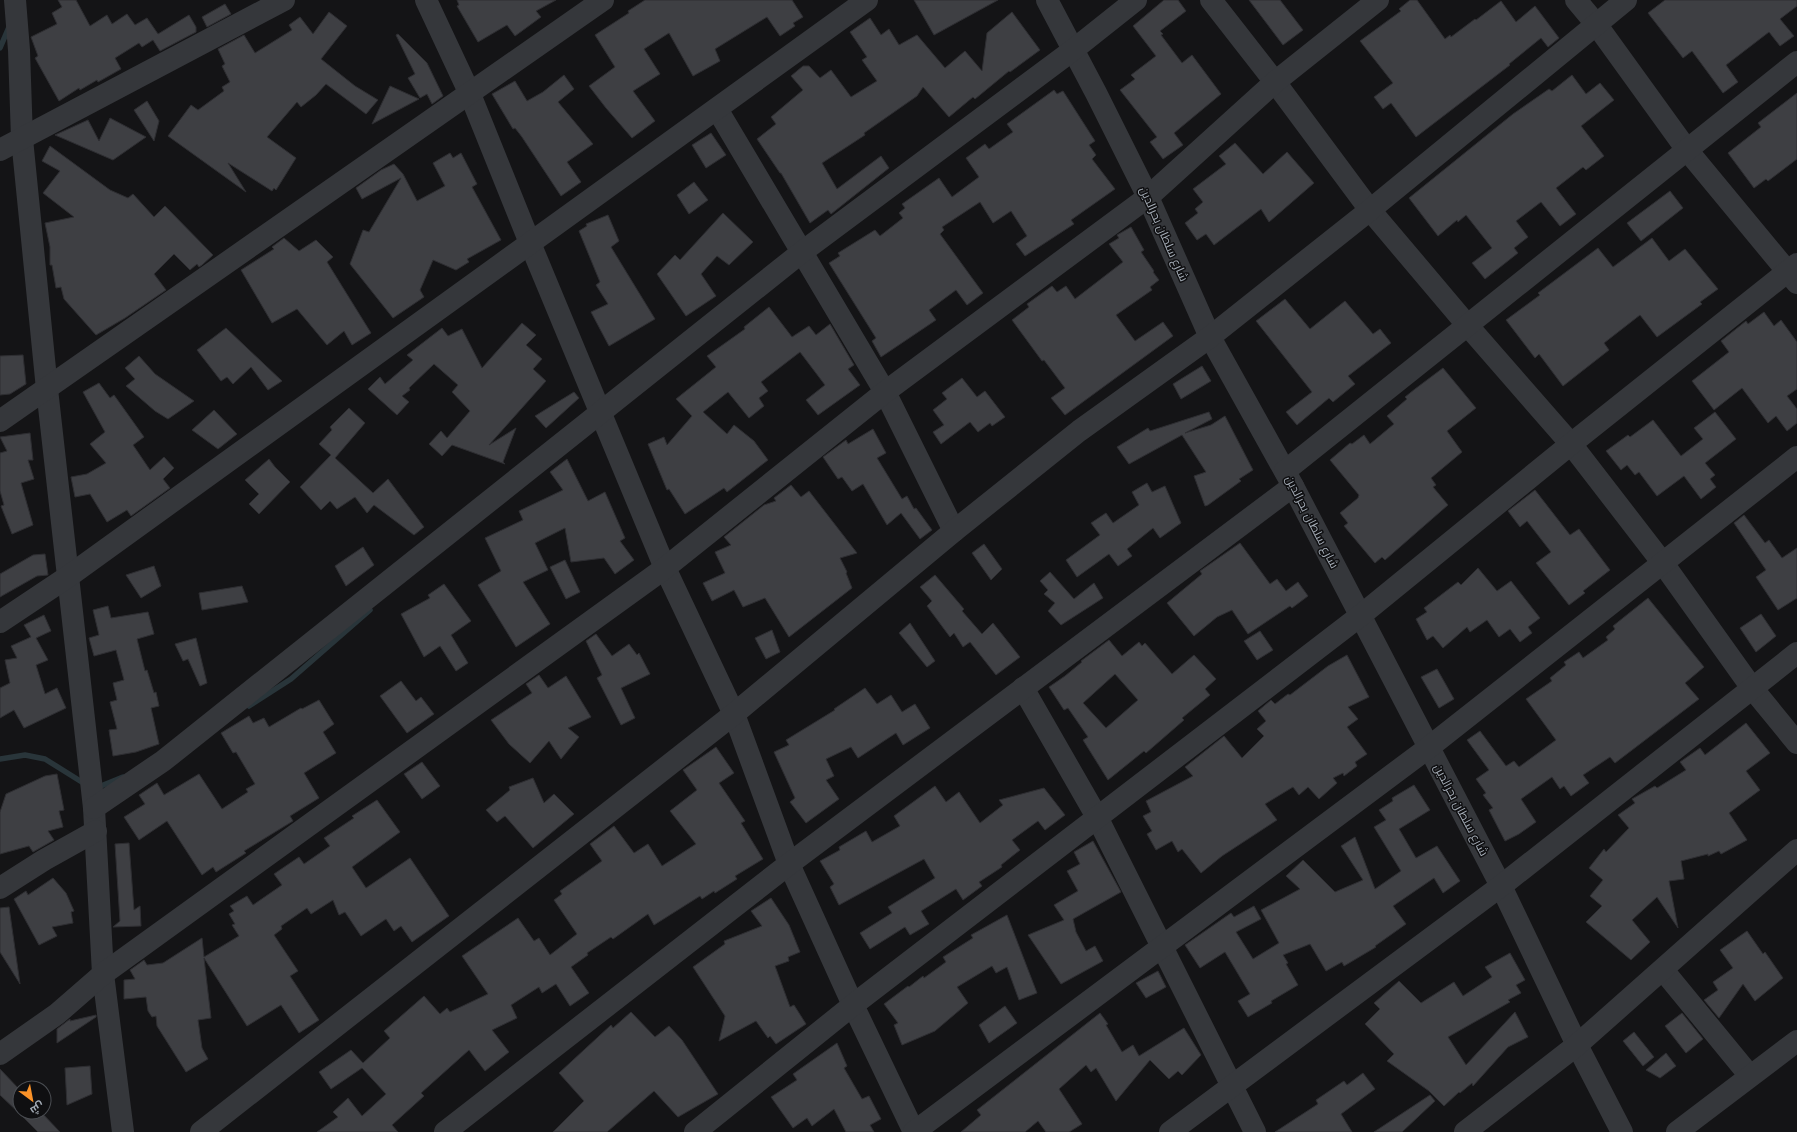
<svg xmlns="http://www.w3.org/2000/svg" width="1797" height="1132" viewBox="0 0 1797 1132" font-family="'Varela Round',Cairo,sans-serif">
<rect width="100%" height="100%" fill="#141416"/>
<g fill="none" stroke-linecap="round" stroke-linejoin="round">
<g stroke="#29353a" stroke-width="5.5">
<polyline points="0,48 9,27"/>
<polyline points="249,706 291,679 370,610"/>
<polyline points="0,759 25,755 45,759 85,784"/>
<polyline points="96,788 123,777"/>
</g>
</g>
<g fill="#3e3f43" stroke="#2e2e32" fill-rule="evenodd">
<polygon points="58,0 76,0 90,26 107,15 112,24 127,14 135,25 147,18 158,34 189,15 196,27 196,32 160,51 153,40 142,47 139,43 115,58 121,69 98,82 97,80 80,90 79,88 59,101 35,58 38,56 31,37 57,24 52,13 62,7"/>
<polygon points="457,0 556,0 536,11 541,17 515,36 507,25 478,42 457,6 459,5"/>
<polygon points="645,0 792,0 803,17 793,23 795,26 780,36 767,17 715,49 720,61 693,76 669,33 644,49 660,74 633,91 655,121 632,138 606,108 589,86 615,67 595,35 629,13 628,11"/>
<polygon points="914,0 998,0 934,35"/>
<polygon points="1164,0 1178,0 1186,11 1160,31 1163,34 1161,35 1182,63 1192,55 1221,94 1174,133 1183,145 1163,159 1150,142 1157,137 1120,90 1135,79 1131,75 1156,56 1133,26"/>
<polygon points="1249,0 1280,0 1303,30 1283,45"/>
<polygon points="1410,0 1417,0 1445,39 1450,35 1451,37 1475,19 1476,20 1501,1 1516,22 1535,6 1559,38 1548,47 1541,38 1509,64 1510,65 1416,137 1391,103 1383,109 1374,97 1393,83 1360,41 1401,11 1399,9"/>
<polygon points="1665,0 1797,0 1797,6 1780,19 1794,36 1780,46 1769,32 1726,65 1738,82 1723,93 1692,51 1683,58 1648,13"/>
<polygon points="225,4 231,14 207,27 202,17"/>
<polygon points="329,12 347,26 321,59 355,86 378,100 366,114 326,84 316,95 301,107 297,102 267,137 296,158 276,190 274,188 272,191 228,163 246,192 168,136 191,105 198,110 224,91 222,87 230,82 222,66 225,64 218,49 244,35 255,53 292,30 289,25 300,17 313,34"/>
<polygon points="1012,12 1040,50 1010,72 1009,71 975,99 973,97 949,117 923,87 917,96 864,133 865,135 822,163 837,189 881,156 889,168 831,214 828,210 810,223 781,173 780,173 757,139 776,124 771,117 803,90 791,76 803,66 809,66 820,78 831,70 851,97 877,81 862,60 867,57 850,32 870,18 881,35 889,29 899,45 917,35 945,68 965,51 982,71 987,33"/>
<polygon points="398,34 427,63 443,96 432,104 427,94 420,98 408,78 415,74 396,35"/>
<polygon points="564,75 574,89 558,102 593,144 567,162 581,182 561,196 522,137 515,128 513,129 492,94 515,81 527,101 543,92"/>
<polygon points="1572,75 1586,94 1600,83 1614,100 1581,126 1604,156 1586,170 1583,167 1556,188 1576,214 1560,226 1541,202 1516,221 1528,237 1514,248 1518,253 1485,279 1472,263 1492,248 1466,215 1458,222 1457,220 1438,236 1409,198 1513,114 1549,89 1552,91"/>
<polygon points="390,86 419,99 372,124"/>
<polygon points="1054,90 1057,94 1063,91 1095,141 1089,145 1096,155 1092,159 1115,189 1071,220 1074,224 1025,256 1016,244 1027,236 1011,211 993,223 980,202 942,227 944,230 940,234 983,293 967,305 956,290 929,310 936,320 881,357 872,341 876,338 829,263 840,256 838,253 875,230 880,236 903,218 899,213 905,208 902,204 939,178 952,197 979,177 966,158 985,144 989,149 1013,132 1007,124"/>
<polygon points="1797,93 1797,159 1768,181 1766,179 1754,188 1728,153 1761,127 1758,123"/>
<polygon points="147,101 159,121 154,141 134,110"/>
<polygon points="110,118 146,137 113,160 55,135 88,120 99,141"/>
<polygon points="711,133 726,155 706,168 692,145"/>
<polygon points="1235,143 1263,174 1287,152 1314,183 1269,222 1261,209 1214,245 1206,234 1197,240 1185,223 1198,213 1195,209 1203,202 1193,189 1226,164 1219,156"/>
<polygon points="50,146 110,190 128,198 133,194 154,217 165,206 213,255 202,265 199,267 197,264 190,270 174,254 154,274 166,290 125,318 96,335 64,299 61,287 56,288 52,265 50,265 50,247 45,223 74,217 43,193 60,171 42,161"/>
<polygon points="450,153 453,158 461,153 477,184 472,187 501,240 467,259 469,262 456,270 433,260 420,290 424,297 393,318 350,264 363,230 369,232 401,178 362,199 356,188 381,170 394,164 403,174 417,201 445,186 433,163"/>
<polygon points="694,182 708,200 689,214 677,195"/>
<polygon points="1670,191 1683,208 1641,241 1627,223"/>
<polygon points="723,213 753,242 729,265 717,256 701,274 716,296 686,316 657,274 675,255 680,260"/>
<polygon points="608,215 619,241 611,247 655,319 609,346 591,312 608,304 596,285 600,282 579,231 587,226 586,224"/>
<polygon points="1131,227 1144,250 1141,252 1154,271 1153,272 1159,280 1150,287 1152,290 1116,315 1135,341 1163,322 1173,336 1065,415 1051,398 1065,388 1044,360 1042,361 1012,320 1029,307 1027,304 1052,286 1057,292 1066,286 1075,299 1123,262 1109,244 1119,238 1117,235"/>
<polygon points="284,238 299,251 316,240 333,257 327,262 371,333 352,345 344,331 327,345 297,309 272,323 241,270 274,249 272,247"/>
<polygon points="1652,238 1669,261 1685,249 1718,289 1700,302 1702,304 1657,337 1640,315 1604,343 1609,350 1563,386 1539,354 1535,358 1506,320 1540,295 1538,293 1598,248 1613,267"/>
<polygon points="1285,299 1310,329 1345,301 1373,334 1380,329 1391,343 1348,376 1355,384 1333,402 1329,398 1297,425 1286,412 1312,392 1256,321"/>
<polygon points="769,307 792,337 809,326 816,335 830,324 854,365 848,369 860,385 818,415 806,400 825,385 800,352 761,382 768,391 759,398 764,406 749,418 728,392 703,412 727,434 734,425 754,441 768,460 727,492 724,488 685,514 669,489 667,490 648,444 664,437 667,445 692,416 676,399 716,367 707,356 745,329 744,327"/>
<polygon points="1764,312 1774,326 1781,320 1797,342 1797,389 1787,396 1797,409 1797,423 1787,431 1776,416 1768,423 1742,388 1714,410 1692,381 1729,352 1721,341 1746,321 1748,324"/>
<polygon points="522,323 536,335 526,345 542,359 533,369 546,381 489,445 516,428 503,462 505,464 452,445 442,456 429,444 441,431 447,438 470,411 452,392 458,385 434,364 409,388 410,390 402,396 409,402 397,415 368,389 380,377 385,384 413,360 407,355 442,328 448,336 462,329 482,368"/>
<polygon points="226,328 246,347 282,381 268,390 251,367 233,384 227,377 221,381 197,350"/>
<polygon points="23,355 26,384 10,394 0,395 0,356"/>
<polygon points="139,356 155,374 194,401 168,419 155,411 126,386 135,379 125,368"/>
<polygon points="1202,366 1211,381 1181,399 1173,384"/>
<polygon points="1443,368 1476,408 1447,431 1462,452 1431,478 1436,485 1433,487 1448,505 1385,560 1382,557 1375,563 1344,526 1348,523 1340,513 1358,498 1359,495 1330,460 1350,443 1352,444 1364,435 1370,444 1394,424 1387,416 1407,399 1405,397 1415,389"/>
<polygon points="962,378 977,397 985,391 1005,417 992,426 990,423 978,432 970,422 941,444 933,432 944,425 933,410 947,399 942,393"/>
<polygon points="99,383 110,398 114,395 144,437 133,445 150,470 164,457 174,468 163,479 170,488 131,516 127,510 107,522 90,494 75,497 71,477 87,474 106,463 90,444 105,432 83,392"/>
<polygon points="574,392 579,398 546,428 535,416"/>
<polygon points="349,408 365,423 335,458 373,493 388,479 424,527 414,535 374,505 367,513 355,497 337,509 330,501 321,510 300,487 331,455 319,444 332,430 330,427"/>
<polygon points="214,410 237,434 218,449 192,430"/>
<polygon points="1209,412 1212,419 1185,433 1211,425 1225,416 1253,470 1239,479 1241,481 1208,505 1205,506 1194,476 1206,472 1182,435 1129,464 1117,447 1148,428 1150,431"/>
<polygon points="1715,412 1736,439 1705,463 1715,475 1710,479 1716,487 1701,499 1684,476 1657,496 1639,472 1635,475 1627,465 1621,470 1606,451 1628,435 1630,437 1653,420 1681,456 1703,439 1694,428"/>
<polygon points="873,429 886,453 877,458 902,499 907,496 914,509 916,508 932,530 920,539 901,513 887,525 863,484 852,491 842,477 838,479 823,457 846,440 848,444"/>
<polygon points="30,433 33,460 28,460 34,479 21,483 33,525 12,534 1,506 4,505 0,491 0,453 7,451 0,437"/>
<polygon points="269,459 275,467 290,482 259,514 249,504 259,494 245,480"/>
<polygon points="567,459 588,501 605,492 625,538 620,541 634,560 615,574 604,558 571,562 565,528 535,543 548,570 523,582 550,624 516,647 478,585 501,571 485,538 523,520 519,511 563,490 550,472"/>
<polygon points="1147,483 1152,492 1165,486 1181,523 1160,538 1153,528 1127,549 1132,556 1118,566 1109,554 1077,577 1066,560 1100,535 1091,523 1106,513 1113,523 1139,505 1132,492"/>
<polygon points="791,485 801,497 809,491 857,553 840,558 847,572 846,573 852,588 789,637 765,598 743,607 734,590 712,601 703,583 725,573 715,552 731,545 724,537 764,505 776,501 774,498"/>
<polygon points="1535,490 1570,535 1579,529 1610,570 1583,591 1585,593 1569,605 1536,563 1551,552 1527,521 1520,527 1508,511"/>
<polygon points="1744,515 1765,543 1769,540 1782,558 1797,548 1797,598 1778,610 1756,577 1766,570 1734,523"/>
<polygon points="1240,543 1270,584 1277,579 1286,591 1298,582 1308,596 1292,608 1290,606 1248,634 1232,610 1217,617 1194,636 1167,603 1202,574 1200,571"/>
<polygon points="984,544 1002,569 991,580 972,553"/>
<polygon points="363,547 374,565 346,586 335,566"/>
<polygon points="45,554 48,575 37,576 0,597 0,574 33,555"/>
<polygon points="565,560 580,592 566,599 550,567"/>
<polygon points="154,566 161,586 141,598 126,575"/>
<polygon points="1478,568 1497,591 1511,581 1540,618 1528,627 1532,633 1520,642 1510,629 1499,637 1487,620 1470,632 1467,627 1443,648 1433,636 1427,640 1416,619 1427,612 1424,608 1458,582 1461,585"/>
<polygon points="1050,572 1074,599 1094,583 1103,598 1061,625 1048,611 1055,603 1044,594 1048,590 1040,581"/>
<polygon points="935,575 964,609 962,611 982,634 993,623 1020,657 996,675 970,642 963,647 954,633 950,637 927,606 932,601 920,587"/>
<polygon points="444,584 471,621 451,635 468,663 456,671 440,646 424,657 401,614 430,598 428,595"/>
<polygon points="242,586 248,602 202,610 199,593"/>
<polygon points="1648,598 1704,667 1685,683 1699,699 1615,763 1610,757 1583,775 1589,783 1571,796 1564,786 1560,789 1552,777 1521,799 1536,822 1519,834 1505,841 1489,810 1493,808 1483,795 1486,793 1476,779 1489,770 1467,740 1480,731 1506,766 1514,761 1519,767 1556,740 1526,699 1552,681 1550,678 1566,665 1564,662 1579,652 1583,658 1608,640 1606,637 1615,629 1613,626"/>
<polygon points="108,606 111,618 148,612 154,634 137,639 145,671 147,670 154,693 156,692 159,706 151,708 159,744 136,752 113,756 109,730 117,729 110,702 117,700 113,683 124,680 116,650 94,656 89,638 99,635 93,610"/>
<polygon points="1761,614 1776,636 1756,652 1740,628"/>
<polygon points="44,615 51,631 36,638 48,660 36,665 45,694 57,688 66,708 24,728 14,710 0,718 0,688 10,683 5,660 17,658 11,646 31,637 24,625"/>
<polygon points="910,623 935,661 927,667 899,633"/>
<polygon points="772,630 780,652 766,659 755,638"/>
<polygon points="1260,631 1273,650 1257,660 1244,641"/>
<polygon points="596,634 612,656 629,644 637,655 639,653 650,674 621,688 635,718 621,725 597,678 602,675 586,641"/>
<polygon points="196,638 207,683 200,686 188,659 183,661 175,644"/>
<path d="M1109,640L1122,656L1139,642L1142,646L1145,643L1172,674L1194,655L1216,679L1205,689L1210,695L1182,718L1184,720L1146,753L1144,751L1108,780L1083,740L1088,737L1068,708L1064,710L1049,687L1065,676L1082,662L1081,661ZM1115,674L1138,700L1106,728L1083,703Z"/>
<polygon points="1347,655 1369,697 1348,707 1358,719 1347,727 1367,754 1355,762 1357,766 1344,776 1343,773 1333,778 1337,783 1319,799 1308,787 1299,795 1293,787 1265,804 1277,820 1222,856 1201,873 1182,849 1178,852 1172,841 1156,850 1147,834 1152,831 1143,816 1151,812 1146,801 1193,776 1185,767 1224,736 1242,758 1264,736 1257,729 1266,721 1258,711 1271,700 1275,704 1288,694 1290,695 1328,666"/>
<polygon points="1437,669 1454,699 1439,708 1421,677"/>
<polygon points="539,675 548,688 566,676 591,717 568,728 579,737 561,759 549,741 530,763 509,744 491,720 532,693 526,684"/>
<polygon points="401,681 416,701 421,697 434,714 407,733 380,696"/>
<polygon points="865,688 877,704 891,695 902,712 915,704 930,728 903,745 896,733 858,758 851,747 826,759 834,776 826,780 839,799 806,823 790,802 795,798 774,752 789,745 786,740 835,710 834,709"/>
<polygon points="319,700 334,724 323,732 336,753 304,773 319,798 290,816 293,821 244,851 246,853 216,872 213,867 202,875 167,821 139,840 124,817 145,804 139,795 157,783 164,795 199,774 222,809 248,792 246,789 255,784 236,752 233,753 221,733 249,716 253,723 264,718 269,727 301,708 302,709"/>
<polygon points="1746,723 1770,753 1746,771 1760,790 1729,813 1747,840 1721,854 1719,851 1708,856 1708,854 1681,861 1684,879 1669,881 1678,928 1657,897 1632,920 1650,942 1631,960 1586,922 1602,906 1590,896 1603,880 1589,868 1604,849 1606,852 1629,828 1618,815 1635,803 1632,799 1655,786 1657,788 1686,770 1680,762 1700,748 1705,755"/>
<polygon points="716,747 734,773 719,783 745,821 741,823 763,859 735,876 737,879 715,893 714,891 702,899 700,896 654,925 648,914 613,939 611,937 587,953 588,955 571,967 589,993 570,1006 556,984 542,993 539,987 511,1005 517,1018 492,1030 509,1052 485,1071 469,1050 421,1093 424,1096 392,1125 398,1132 317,1132 338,1117 333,1112 348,1098 362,1116 386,1094 362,1068 331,1089 319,1072 351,1050 363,1063 390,1038 384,1031 424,996 440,1014 447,1008 450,1012 488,994 462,956 518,918 534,941 539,938 550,955 577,934 554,900 562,894 560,891 602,861 590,844 614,826 634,853 648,844 662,866 696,844 670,811 697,790 683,770"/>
<polygon points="422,762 440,786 422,799 404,774"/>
<polygon points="57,774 64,810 59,811 63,827 48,831 54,840 33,852 29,846 0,854 0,812 6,794 45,776"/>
<polygon points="533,778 544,803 554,794 574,814 533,848 505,816 497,822 486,810 510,790 509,787"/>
<polygon points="1414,785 1430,810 1399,829 1416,858 1437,846 1460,881 1443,893 1434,878 1393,906 1406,924 1375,946 1376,947 1344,966 1342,962 1326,971 1310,944 1283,955 1288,963 1286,964 1298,985 1271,1001 1272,1003 1248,1017 1238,1001 1250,994 1225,952 1200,968 1185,945 1231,913 1234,917 1254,906 1261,919 1236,932 1253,959 1279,943 1261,910 1300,889 1286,876 1303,860 1335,892 1363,880 1341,846 1355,837 1375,889 1401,871 1374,827 1386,820 1379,810 1393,801 1392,798"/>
<polygon points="935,786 946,802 959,792 980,823 1003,805 999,800 1044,788 1065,815 1045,830 1038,821 1012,840 1020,850 1001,865 1002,867 979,882 982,886 963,900 956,889 921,911 929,924 910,935 905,927 870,949 860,933 892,913 888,907 935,878 924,859 839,905 830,887 834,884 820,861 840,850 839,847 866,831 872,842 900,826 894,816"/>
<polygon points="377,800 400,832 352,867 366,888 410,858 449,916 412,942 401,926 394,931 386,919 361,936 345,912 339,915 333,900 311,914 307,908 281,926 282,929 274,935 298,971 290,976 319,1020 299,1033 281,1005 247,1026 204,958 211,1018 198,1020 202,1048 208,1059 186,1072 157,1026 156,1016 152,1017 148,1011 146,997 124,999 124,980 135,979 130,970 144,960 147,965 163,963 202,938 204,957 239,936 232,925 235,924 229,914 234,911 230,906 247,896 253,905 282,885 274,874 299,857 304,864 330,846 324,838 354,818 352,816"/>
<polygon points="1093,841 1121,892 1073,919 1076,932 1086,951 1095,946 1103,961 1061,984 1028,935 1064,920 1054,905 1078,891 1067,871 1080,864 1074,852"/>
<polygon points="129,843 134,910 140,906 141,926 113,927 120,921 115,844"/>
<polygon points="53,878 66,893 74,911 71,912 73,923 52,927 57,936 39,945 14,899 26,891 28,895"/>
<polygon points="771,898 789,925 800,952 788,957 789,961 775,966 790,1007 794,1005 806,1024 776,1044 770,1036 768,1038 756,1021 719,1041 725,1016 693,967 725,944 724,941 762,926 751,911"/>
<polygon points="9,907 20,984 0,952 0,908"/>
<polygon points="1007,915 1037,993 1019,1000 1007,967 996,973 992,966 957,987 968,1003 935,1031 902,1045 894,1025 898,1023 884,1004 908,986 909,987 923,976 924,978 946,962 943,957 973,938 971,935"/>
<polygon points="1747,931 1763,954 1765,952 1783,978 1755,1001 1743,984 1719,1018 1704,1000 1718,990 1713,982 1733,968 1720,950"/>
<polygon points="1510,953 1525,980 1516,985 1521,993 1508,1000 1510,1002 1448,1037 1466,1065 1515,1012 1528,1037 1508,1047 1473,1086 1472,1083 1460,1093 1459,1092 1444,1106 1429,1091 1387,1061 1394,1054 1365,1024 1380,1009 1374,1003 1399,981 1421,1003 1454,982 1463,996 1492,977 1485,967"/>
<polygon points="1158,971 1166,987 1146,998 1136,983"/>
<polygon points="1005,1006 1017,1023 989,1043 979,1025"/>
<polygon points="631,1012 655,1037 669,1026 682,1040 718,1094 678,1117 654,1091 607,1132 553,1132 584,1101 559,1073 611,1025 613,1028"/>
<polygon points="1100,1013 1108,1024 1106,1025 1122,1052 1133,1045 1139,1056 1184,1028 1201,1055 1182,1075 1178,1071 1169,1079 1150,1060 1116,1101 1096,1068 1091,1072 1086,1065 1059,1089 1082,1124 1069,1132 1046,1132 1038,1121 1025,1132 961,1132 981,1115 977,1110"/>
<polygon points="1682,1013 1703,1039 1686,1053 1665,1026"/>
<polygon points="96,1015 96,1017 57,1043 57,1029 70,1019 70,1021"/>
<polygon points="1634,1032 1654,1057 1643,1066 1623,1041"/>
<polygon points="837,1043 847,1066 844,1068 862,1099 869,1096 881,1119 870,1125 874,1132 846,1132 834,1109 812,1126 807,1118 793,1128 771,1097 797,1080 793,1074"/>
<polygon points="1666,1053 1676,1066 1660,1078 1646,1070"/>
<polygon points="90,1066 92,1094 67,1105 65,1068"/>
<polygon points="0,1069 20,1090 20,1114 0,1095"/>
<polygon points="1363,1073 1375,1089 1341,1114 1352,1132 1275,1132 1318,1104 1316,1100 1344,1081 1347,1085"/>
<polygon points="1430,1095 1435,1101 1402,1132 1374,1132"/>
<polygon points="31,1112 41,1112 60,1132 38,1132 23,1117"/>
</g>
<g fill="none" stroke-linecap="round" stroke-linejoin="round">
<g stroke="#35373b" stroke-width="22">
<polyline points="15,0 19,50 22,139 47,389 94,808 103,974 123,1132"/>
<polyline points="426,0 470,94 530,243 665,568 734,714 789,864 853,1005 914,1132"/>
<polyline points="1047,0 1096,93 1148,197 1210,337 1293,486 1501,886 1577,1045 1622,1132"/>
<polyline points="1211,0 1275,82 1370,210 1468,326 1571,444 1662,562 1752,688 1797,743"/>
<polyline points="1576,0 1596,24 1687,150 1797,283"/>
<polyline points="717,109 885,392 954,531"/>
<polyline points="0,150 284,0"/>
<polyline points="0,421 603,0"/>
<polyline points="1285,471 1797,62"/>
<polyline points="0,622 69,576 867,0"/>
<polyline points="1023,688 1097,817 1255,1132"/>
<polyline points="94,808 163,761 802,252 1073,50 1136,0"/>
<polyline points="0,888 44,860 96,831"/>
<polyline points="1663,970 1750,1076"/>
<polyline points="0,1054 57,1014 103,974 665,568 885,392 1148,197 1275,82 1378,0"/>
<polyline points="201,1132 734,714 954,531 1079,431 1210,337 1370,210 1626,0"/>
<polyline points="445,1132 789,864 1293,486"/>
<polyline points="695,1132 853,1005 1360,616 1571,444 1797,264"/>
<polyline points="914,1132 1428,748 1797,457"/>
<polyline points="1170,1132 1501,886 1797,653"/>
<polyline points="1465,1132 1577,1045 1797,850"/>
<polyline points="1677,1132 1797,1041"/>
</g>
</g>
<g text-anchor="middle" stroke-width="3" stroke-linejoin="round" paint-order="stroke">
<g font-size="12" fill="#a5adb7" stroke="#0f0f11">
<text transform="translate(1164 234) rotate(66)" y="4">شارع سلطان بحرالدين</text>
<text transform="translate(1312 522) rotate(63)" y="4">شارع سلطان بحرالدين</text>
<text transform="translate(1461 810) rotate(62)" y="4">شارع سلطان بحرالدين</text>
</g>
</g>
<g transform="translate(32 1100) rotate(148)"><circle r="19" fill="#0f0f11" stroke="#4b4e53"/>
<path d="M0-3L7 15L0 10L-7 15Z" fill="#fa9228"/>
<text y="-6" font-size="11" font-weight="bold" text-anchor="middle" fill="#a5adb7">ش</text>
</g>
</svg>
